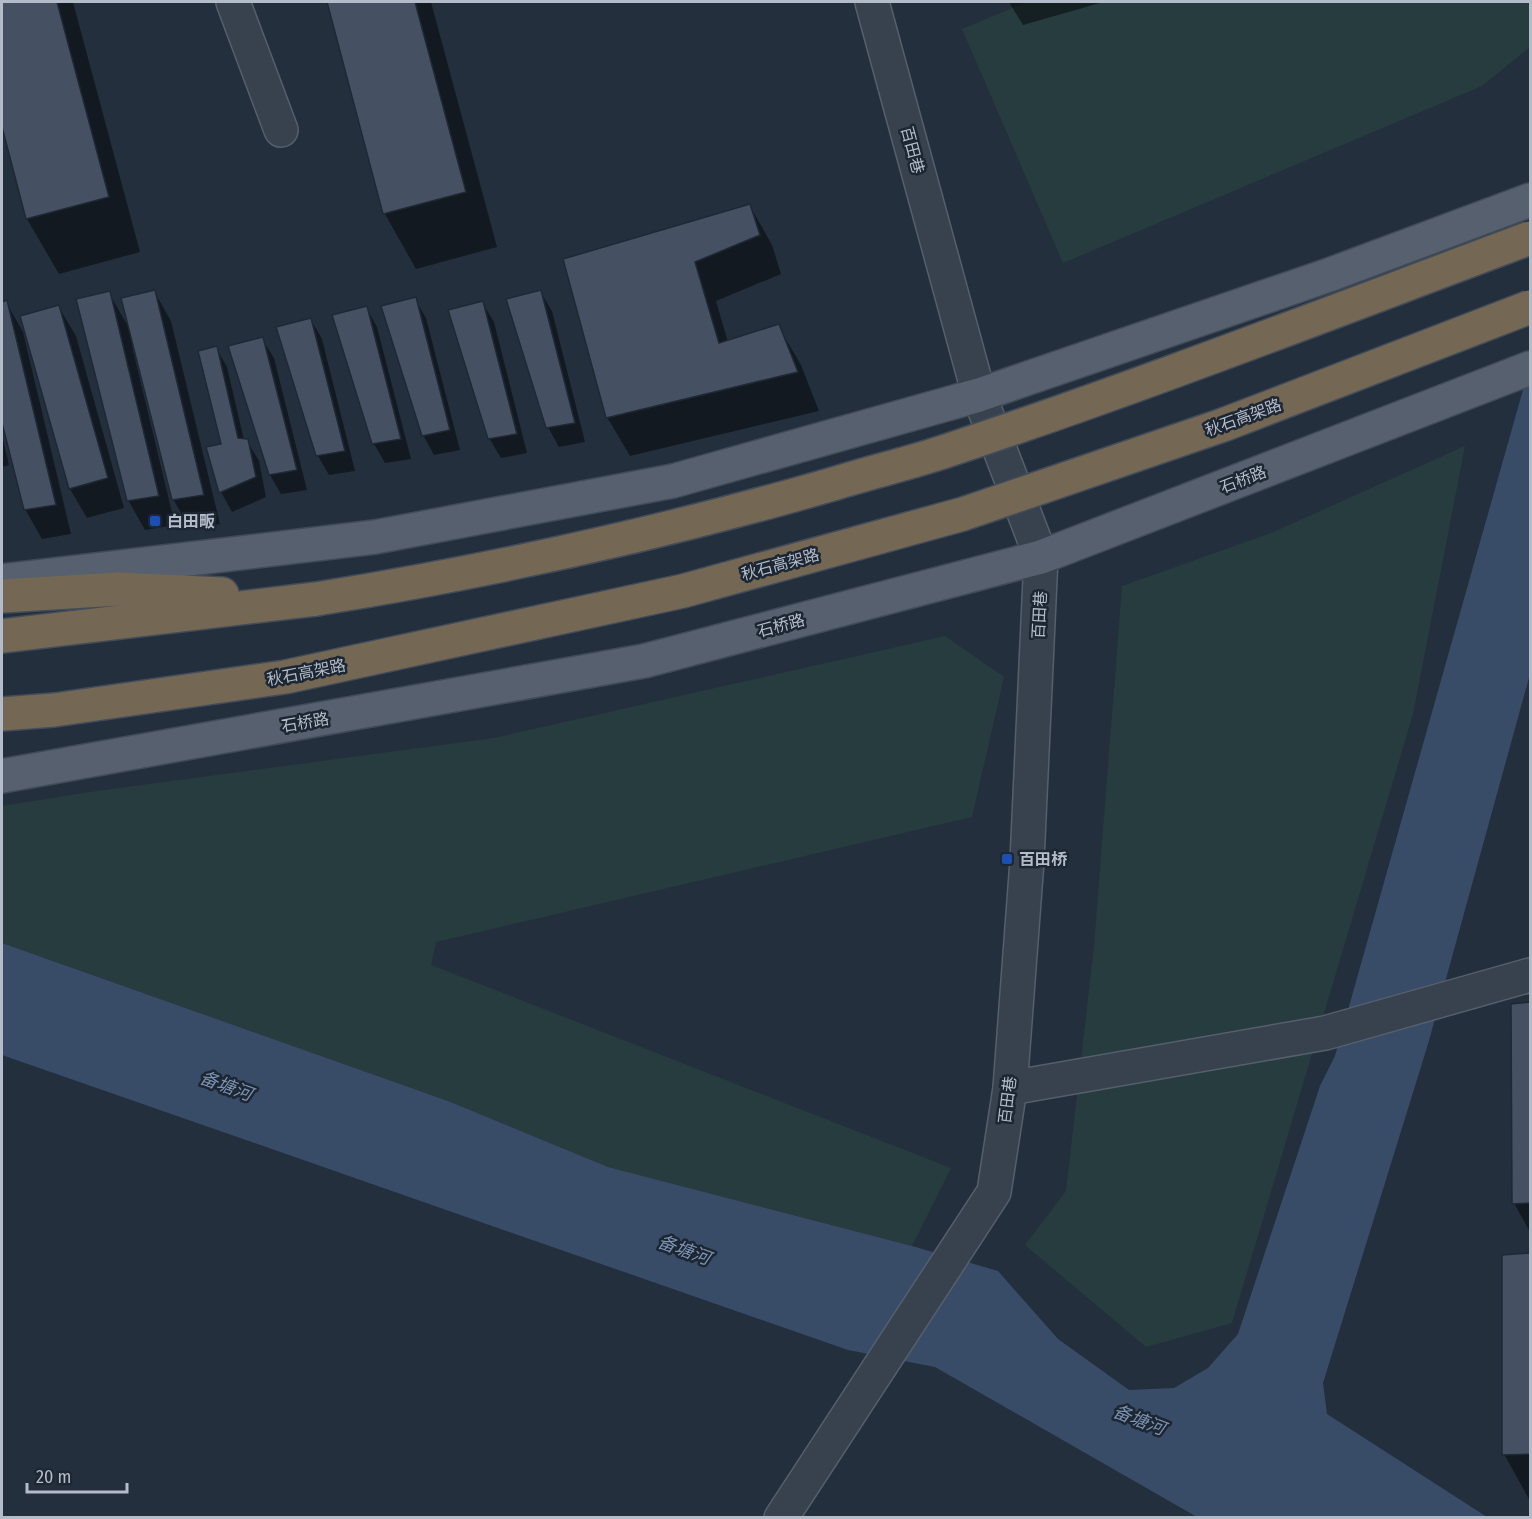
<svg xmlns="http://www.w3.org/2000/svg" width="1532" height="1519" viewBox="0 0 1532 1519" font-family="'Fira Sans Condensed','Noto Sans SC',sans-serif">
<rect width="100%" height="100%" fill="#242f3e"/>
<g fill="#263c3f">
<polygon points="1027,2 1530,2 1530,47 1482,86 1063,263 962,29"/>
<polygon points="1465,446 1413,714 1232,1323 1146,1347 1025,1245 1066,1191 1094,946 1122,586 1271,533"/>
<polygon points="945,636 1004,677 972,817 436,942 431,965 951,1168 912,1246 608,1167 448,1101 2,943 2,806 97,791 494,738"/>
</g>
<polygon fill="#394c67" points="1530,365 1530,674 1428,1044 1323,1383 1327,1414 1487,1517 1197,1517 935,1367 848,1350 2,1055 2,943 448,1101 608,1167 912,1246 998,1271 1058,1339 1129,1390 1174,1388 1208,1368 1238,1334 1320,1086 1335,1056"/>
<g fill="#0007">
<polygon points="2,2 73,2 140,252 59,274 27,219 2,121"/>
<polygon points="328,2 431,2 497,247 416,269 385,214"/>
<polygon points="1009,2 1099,2 1100,3 1023,25"/>
<polygon points="750,206 772,245 781,274 716,301 728,342 778,326 801,365 819,411 630,456 607,417 564,260"/>
<polygon points="154,291 171,321 220,524 190,529 173,499 135,346 132,346 175,525 145,530 128,500 109,293 129,328"/>
<polygon points="540,291 552,311 585,442 559,447 548,427"/>
<polygon points="415,299 426,318 460,450 434,455 423,435"/>
<polygon points="6,302 23,332 71,534 42,539 25,509 2,417 2,303"/>
<polygon points="482,302 494,322 527,453 501,458 489,438"/>
<polygon points="58,306 76,336 124,508 87,518 70,489 22,317"/>
<polygon points="366,307 377,327 411,459 385,463 374,444"/>
<polygon points="311,320 322,339 355,471 329,475 318,456"/>
<polygon points="262,339 274,358 307,490 281,494 270,475"/>
<polygon points="216,348 227,367 244,440 247,441 259,461 266,497 232,512 221,492 223,445"/>
<polygon points="2,435 9,465 2,467"/>
<polygon points="1530,1004 1530,1232 1514,1203 1513,1005"/>
<polygon points="1530,1255 1530,1501 1504,1454 1503,1257"/>
</g>
<g fill="#455162" stroke="#1f2835" stroke-width="1.5">
<polygon points="2,2 57,2 109,197 26,219 2,127"/>
<polygon points="327,2 415,2 466,192 383,214"/>
<polygon points="750,204 760,235 695,262 719,343 779,324 798,372 606,418 563,259"/>
<polygon points="155,290 204,495 172,500 121,298"/>
<polygon points="541,290 575,423 546,428 506,299"/>
<polygon points="110,291 159,496 127,501 76,299"/>
<polygon points="416,297 450,430 422,436 381,306"/>
<polygon points="7,300 56,505 24,510 2,423 2,302"/>
<polygon points="483,301 517,434 488,439 448,310"/>
<polygon points="59,305 108,478 69,489 20,316"/>
<polygon points="367,306 401,439 372,444 332,315"/>
<polygon points="311,318 345,451 316,456 276,327"/>
<polygon points="263,337 297,470 269,475 228,346"/>
<polygon points="217,346 238,438 248,439 256,477 219,493 206,447 221,444 198,351"/>
<polygon points="1530,1002 1530,1203 1512,1204 1511,1004"/>
<polygon points="1530,1253 1530,1454 1502,1455 1502,1255"/>
</g>
<g fill="none" stroke-linecap="round" stroke-linejoin="round">
<g stroke="#565f6c" stroke-width="36">
<g id="minor">
<polyline points="233,2 281,130"/>
<polyline points="1010,1088 1325,1033 1530,975"/>
<polyline points="781,1518 994,1192 1010,1088 1027,861 1041,557 979,395 872,2"/>
</g>
</g>
<g stroke="#414a57" stroke-width="36">
<g id="major">
<polyline points="2,581 375,537 673,481 979,395 1329,275 1530,200"/>
<polyline points="2,776 644,661 1041,557 1530,368"/>
</g>
</g>
<g stroke="#434c59" stroke-width="36">
<g id="highway">
<polyline points="2,596 119,589 222,594"/>
<polyline points="2,636 316,599"/>
</g>
</g>
<use href="#minor" stroke="#38414e" stroke-width="33"/>
<use href="#major" stroke="#56606e" stroke-width="33"/>
<use href="#highway" stroke="#746855" stroke-width="33"/>
<g stroke="#434c59" stroke-width="36" stroke-linecap="butt">
<g id="highway-bridge">
<path d="M316,599C491,571 663,533 833,484C871,472 911,463 949,450C1145,385 1337,310 1530,238"/>
<polyline points="2,714 54,710 285,677 683,591 963,514 1223,425 1530,307"/>
</g>
</g>
<use href="#highway-bridge" stroke="#746855" stroke-width="33"/>
</g>
<g fill="#1a4fb4" stroke="#1d2633" stroke-width="2">
<rect x="149" y="515" width="12" height="12" rx="3"/>
<rect x="1001" y="853" width="12" height="12" rx="3"/>
</g>
<g text-anchor="middle" stroke-width="5" stroke-linejoin="round" paint-order="stroke">
<g font-size="16" fill="#b4bcc9" stroke="#1d2633">
<text transform="translate(913 150) rotate(75)" y="6">百田巷</text>
<text transform="translate(1243 417) rotate(-20)" y="6">秋石高架路</text>
<text transform="translate(1243 479) rotate(-21)" y="6">石桥路</text>
<text transform="translate(780 564) rotate(-15)" y="6">秋石高架路</text>
<text transform="translate(1039 615) rotate(-87)" y="6">百田巷</text>
<text transform="translate(781 625) rotate(-15)" y="6">石桥路</text>
<text transform="translate(306 672) rotate(-11)" y="6">秋石高架路</text>
<text transform="translate(305 722) rotate(-10)" y="6">石桥路</text>
<text transform="translate(1007 1100) rotate(-83)" y="6">百田巷</text>
</g>
<g font-size="16" font-weight="bold" fill="#b4bcc9" stroke="#1d2633" text-anchor="start">
<text x="167" y="527">白田畈</text>
<text x="1019" y="865">百田桥</text>
</g>
<g font-size="18" font-style="italic" fill="#7c92b1" stroke="#1d2633">
<text transform="translate(226 1086) rotate(20)" y="6">备塘河</text>
<text transform="translate(684 1250) rotate(20)" y="6">备塘河</text>
<text transform="translate(1139 1420) rotate(21)" y="6">备塘河</text>
</g>
</g>
<rect width="1532" height="1519" fill="none" stroke="#b4bcc9" stroke-width="6"/>
<path d="M27 1483v9h100v-9" fill="none" stroke="#b4bcc9" stroke-width="3"/>
<text x="36" y="1483" font-size="18" fill="#b4bcc9" stroke="#1d2633" stroke-width="4.5" paint-order="stroke">20 m</text>
</svg>
